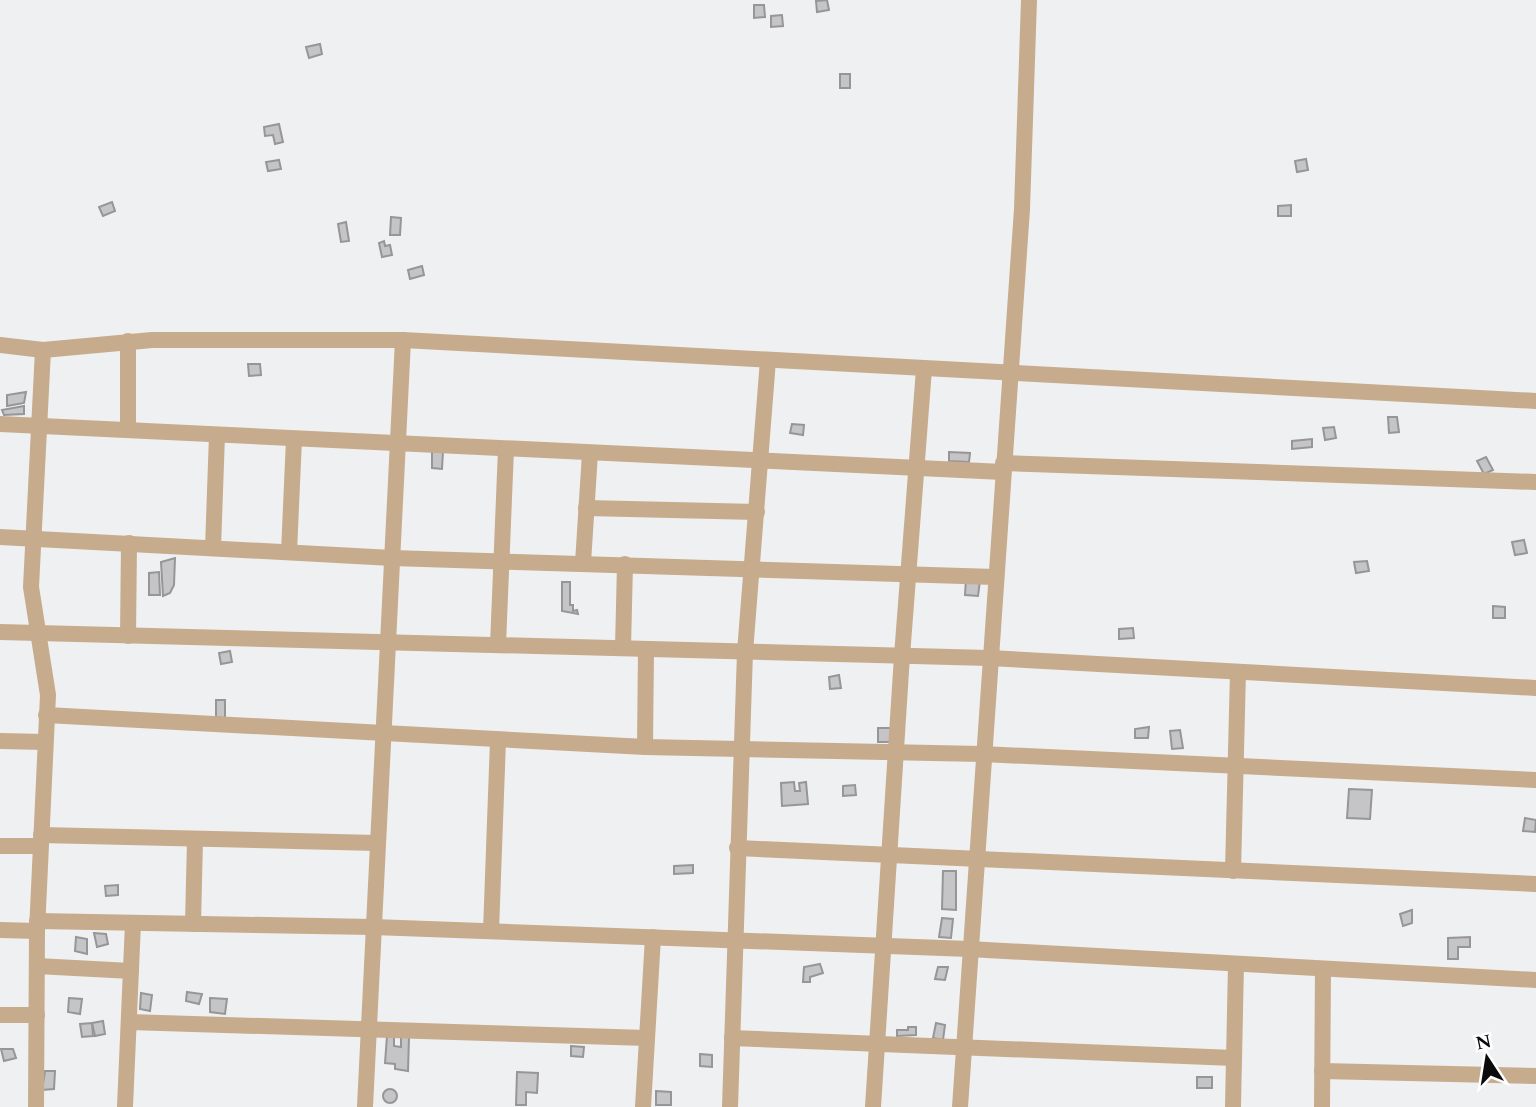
<svg xmlns="http://www.w3.org/2000/svg" width="1536" height="1107" viewBox="0 0 1536 1107" font-family="Spectral,serif">
<rect width="100%" height="100%" fill="#eff0f1"/>
<g fill="#c5c5c7" stroke="#969697" stroke-width="2">
<polygon points="827,0 829,10 817,12 816,1"/>
<polygon points="754,5 764,5 765,17 754,18"/>
<polygon points="782,15 783,26 771,27 771,16"/>
<polygon points="320,44 322,54 309,58 306,47"/>
<rect x="840" y="74" width="10" height="14"/>
<polygon points="279,124 283,142 275,144 273,135 265,136 264,127"/>
<polygon points="1306,159 1308,170 1297,172 1295,161"/>
<polygon points="279,160 281,169 268,171 266,162"/>
<polygon points="112,202 115,211 103,216 99,207"/>
<polygon points="1291,205 1291,216 1278,216 1278,206"/>
<polygon points="391,217 401,218 400,235 390,235"/>
<polygon points="346,222 349,241 341,242 338,224"/>
<polygon points="384,241 385,246 390,245 392,255 382,257 379,243"/>
<polygon points="422,266 424,275 410,279 408,270"/>
<polygon points="248,364 260,364 261,375 249,376"/>
<polygon points="26,392 24,403 7,406 7,395"/>
<polygon points="24,406 24,414 4,415 2,410"/>
<polygon points="1388,417 1397,417 1399,432 1389,433"/>
<polygon points="792,424 804,425 803,435 790,433"/>
<polygon points="1334,427 1336,438 1325,440 1323,428"/>
<polygon points="1312,439 1312,447 1292,449 1292,441"/>
<polygon points="432,451 443,451 442,469 432,468"/>
<polygon points="949,452 970,453 969,462 949,461"/>
<polygon points="1486,457 1493,470 1484,474 1477,461"/>
<polygon points="1524,540 1527,553 1515,555 1512,542"/>
<polygon points="175,558 174,585 170,593 163,596 161,562"/>
<polygon points="1367,561 1369,571 1356,573 1354,562"/>
<polygon points="159,572 160,595 149,595 149,573"/>
<polygon points="966,578 980,580 978,596 965,595"/>
<polygon points="562,582 570,582 570,605 573,605 573,611 577,610 578,614 562,611"/>
<polygon points="1493,606 1505,607 1505,618 1493,618"/>
<polygon points="1133,628 1134,638 1119,639 1119,629"/>
<polygon points="230,651 232,662 221,664 219,653"/>
<polygon points="839,675 841,688 830,689 829,677"/>
<polygon points="216,700 225,700 225,718 216,717"/>
<polygon points="1149,727 1148,738 1135,738 1135,729"/>
<polygon points="878,728 891,728 890,742 878,742"/>
<polygon points="1180,730 1183,748 1172,749 1170,731"/>
<polygon points="794,782 795,791 800,791 799,783 806,782 808,804 782,806 781,783"/>
<polygon points="855,785 856,795 843,796 843,786"/>
<polygon points="1349,789 1372,790 1370,819 1347,818"/>
<polygon points="1525,818 1536,820 1535,832 1523,831"/>
<polygon points="693,865 693,873 674,874 674,866"/>
<polygon points="943,871 956,871 956,910 942,909"/>
<polygon points="118,885 118,895 106,896 105,886"/>
<polygon points="1412,910 1412,923 1403,926 1400,914"/>
<polygon points="942,918 953,919 951,938 939,937"/>
<polygon points="94,933 106,934 108,944 97,947"/>
<polygon points="76,937 87,939 87,954 75,951"/>
<polygon points="1470,937 1470,947 1458,947 1458,959 1448,959 1448,938"/>
<polygon points="820,964 823,973 810,977 810,982 803,982 804,967"/>
<polygon points="938,967 948,967 945,980 935,979"/>
<polygon points="187,992 202,994 199,1004 186,1001"/>
<polygon points="141,993 152,995 150,1011 140,1009"/>
<polygon points="69,998 82,999 80,1014 68,1012"/>
<polygon points="210,998 227,999 225,1014 210,1012"/>
<polygon points="103,1021 105,1034 95,1036 92,1023"/>
<polygon points="92,1023 93,1036 82,1037 80,1024"/>
<polygon points="936,1023 945,1025 943,1040 933,1038"/>
<polygon points="908,1027 916,1027 916,1035 897,1036 897,1030 908,1030"/>
<polygon points="387,1036 394,1036 394,1046 401,1047 401,1037 409,1037 408,1071 395,1069 395,1064 385,1063"/>
<polygon points="571,1046 584,1047 583,1057 571,1056"/>
<polygon points="1,1049 13,1049 16,1058 4,1061"/>
<polygon points="700,1054 712,1055 712,1067 700,1066"/>
<polygon points="45,1071 55,1071 54,1089 42,1090"/>
<polygon points="517,1072 538,1073 537,1093 526,1092 526,1105 516,1105"/>
<rect x="1197" y="1077" width="15" height="11"/>
<circle cx="390" cy="1096" r="7"/>
<polygon points="656,1091 671,1092 671,1105 656,1105"/>
</g>
<g fill="none" stroke-linecap="round" stroke-linejoin="round">
<g stroke="#c6ab8d" stroke-width="16">
<polyline points="0,345 43,350 152,340 403,340 1536,401"/>
<polyline points="0,424 1003,472"/>
<polyline points="128,430 128,341"/>
<polyline points="1003,463 1536,482"/>
<polyline points="586,508 757,512"/>
<polyline points="0,537 392,558 995,577"/>
<polyline points="213,548 217,435"/>
<polyline points="289,552 294,439"/>
<polyline points="583,563 590,453"/>
<polyline points="0,632 989,658 1536,688"/>
<polyline points="128,636 129,543"/>
<polyline points="498,645 506,449"/>
<polyline points="623,648 625,564"/>
<polyline points="46,715 645,747 982,754 1536,780"/>
<polyline points="0,741 45,742"/>
<polyline points="645,747 646,649"/>
<polyline points="41,835 377,843"/>
<polyline points="0,846 40,846"/>
<polyline points="737,848 1536,884"/>
<polyline points="1233,871 1238,672"/>
<polyline points="37,921 373,927 969,949 1536,980"/>
<polyline points="193,924 195,839"/>
<polyline points="0,930 37,931"/>
<polyline points="491,931 498,740"/>
<polyline points="37,966 131,971"/>
<polyline points="0,1015 37,1015"/>
<polyline points="129,1022 647,1038"/>
<polyline points="732,1038 1234,1058"/>
<polyline points="1322,1071 1536,1076"/>
<polyline points="36,1107 37,931 48,695 31,587 43,350"/>
<polyline points="125,1107 133,923"/>
<polyline points="365,1107 403,340"/>
<polyline points="643,1107 653,937"/>
<polyline points="730,1107 745,652 768,360"/>
<polyline points="873,1107 902,656 924,369"/>
<polyline points="960,1107 1022,209 1029,0"/>
<polyline points="1233,1107 1236,964"/>
<polyline points="1322,1107 1323,969"/>
</g>
</g>
<g transform="translate(1487 1058) rotate(348)" stroke="#ffffff" stroke-width="5" paint-order="stroke">
<path d="M0-5L12 26L0 18L-12 26Z" fill="#0b0b0c"/>
<text y="-10" font-size="19" font-weight="bold" text-anchor="middle" fill="#0b0b0c">N</text>
</g>
</svg>
